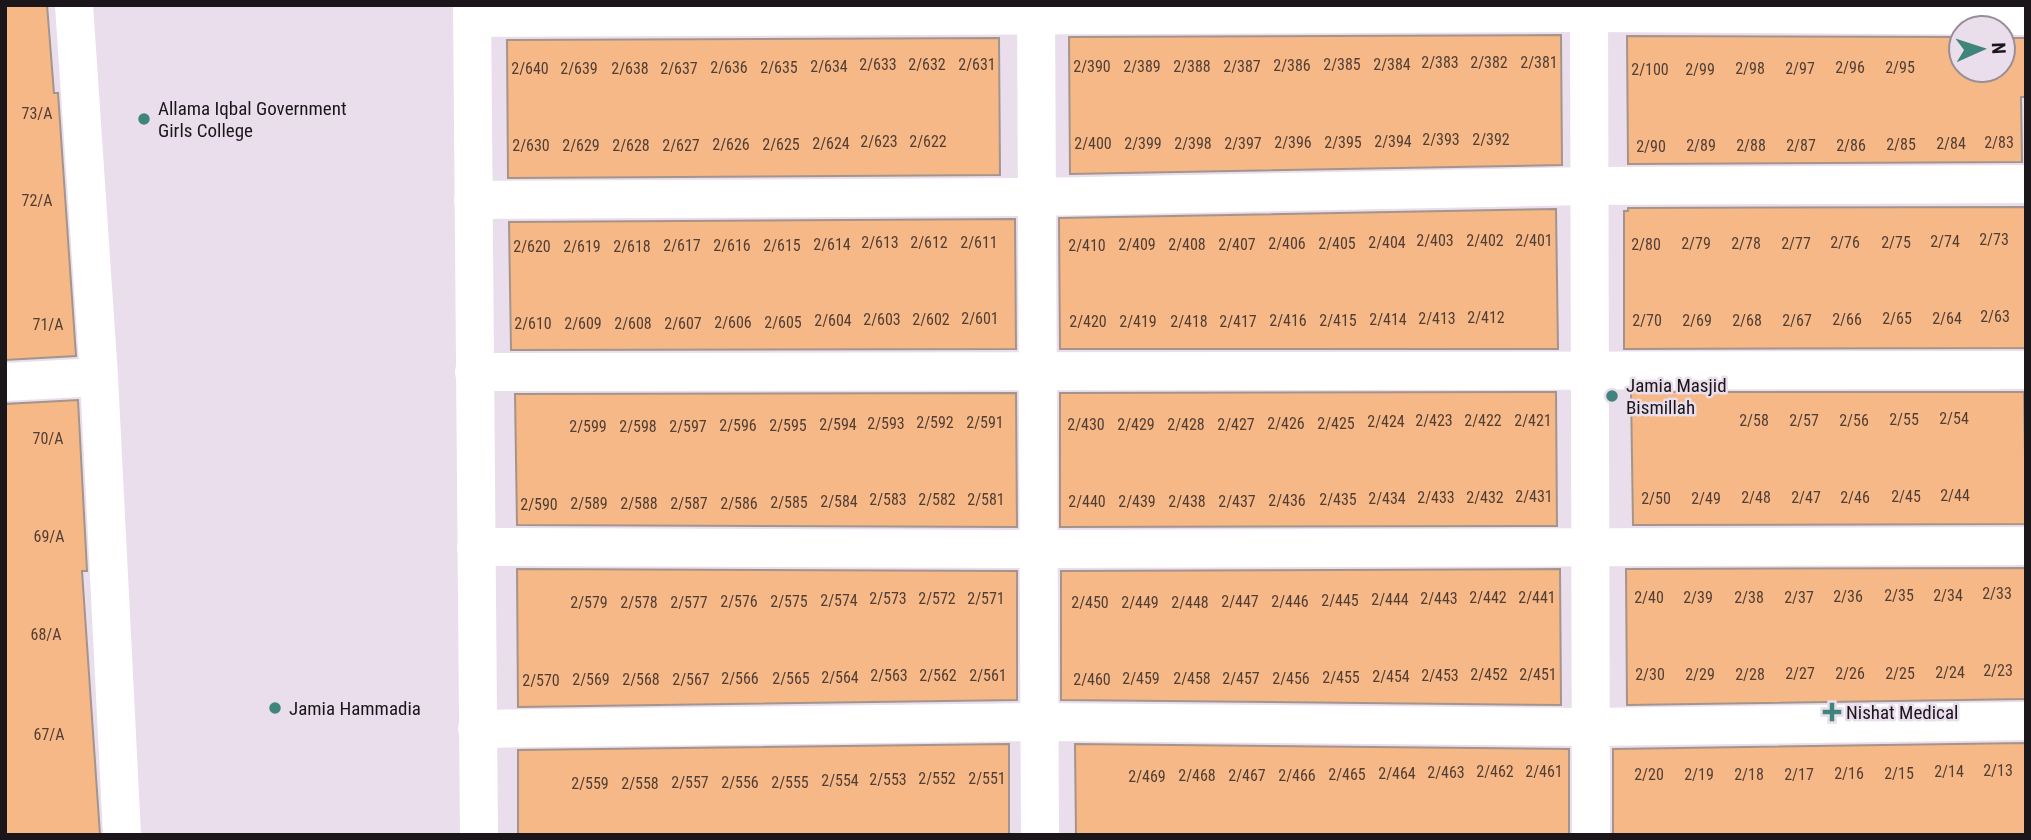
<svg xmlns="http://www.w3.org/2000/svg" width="2031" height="840" viewBox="0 0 2031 840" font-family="'Roboto Condensed',sans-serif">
<rect width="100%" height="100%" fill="#eadeec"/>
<g fill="#f6b886" stroke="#a3958b" stroke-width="2">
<polygon points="5,5 47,5 54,93 58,93 76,356 5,360"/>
<polygon points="1561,35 1562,165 1070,174 1069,37"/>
<polygon points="1627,36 1961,37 1961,70 2003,70 2003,38 2026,38 2026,97 2021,97 2022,162 1628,164"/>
<polygon points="999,38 1000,175 508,178 507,40"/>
<polygon points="2026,207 2026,348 1624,349 1624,211 1628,211 1628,208"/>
<polygon points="1556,209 1558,349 1060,349 1059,218"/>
<polygon points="1015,219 1016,349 511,350 509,222"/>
<polygon points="1556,392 1557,526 1060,527 1060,393"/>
<polygon points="1631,392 2024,392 2026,524 1633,525"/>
<polygon points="1016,393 1017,527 517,525 515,394"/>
<polygon points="78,400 87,571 82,571 100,835 5,835 5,404"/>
<polygon points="2026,568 2026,699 1627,705 1626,569"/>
<polygon points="517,569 1017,571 1017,700 518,707"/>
<polygon points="1560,569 1561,705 1061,700 1061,571"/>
<polygon points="2026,743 2026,835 1613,835 1613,749"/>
<polygon points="1009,744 1009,835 518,835 518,750"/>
<polygon points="1075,744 1569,749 1569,835 1076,835"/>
</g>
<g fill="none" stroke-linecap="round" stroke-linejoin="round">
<g stroke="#fff" stroke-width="38">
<polyline points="74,5 99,377 122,835"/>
<polyline points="472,5 479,835"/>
<polyline points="1036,5 1040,835"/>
<polyline points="1589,5 1591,835"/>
<polyline points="472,18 1589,13 2026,16"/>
<polyline points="473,200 1037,197 1589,186 2026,184"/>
<polyline points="474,372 2026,370"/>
<polyline points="5,382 99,377"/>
<polyline points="476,547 1038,549 2026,546"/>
<polyline points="477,729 1039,722 1590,727 2026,721"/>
</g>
</g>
<g fill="#40857c" stroke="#eadeec" stroke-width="2.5">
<circle cx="144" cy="119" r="7"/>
<circle cx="1612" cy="396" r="7"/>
<circle cx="275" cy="708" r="7"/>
<path d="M1828.5 701.5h7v7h7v7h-7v7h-7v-7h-7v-7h7z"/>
</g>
<g text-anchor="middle" stroke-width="5" stroke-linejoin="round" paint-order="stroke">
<g font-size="16" fill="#513e35">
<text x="1440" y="68">2/383</text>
<text x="1489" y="68">2/382</text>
<text x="1539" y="68">2/381</text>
<text x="878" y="70">2/633</text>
<text x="927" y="70">2/632</text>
<text x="977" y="70">2/631</text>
<text x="1342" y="70">2/385</text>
<text x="1392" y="70">2/384</text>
<text x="1292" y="71">2/386</text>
<text x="829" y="72">2/634</text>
<text x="1092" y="72">2/390</text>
<text x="1142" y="72">2/389</text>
<text x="1192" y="72">2/388</text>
<text x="1242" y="72">2/387</text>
<text x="729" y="73">2/636</text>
<text x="779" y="73">2/635</text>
<text x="1850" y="73">2/96</text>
<text x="1900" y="73">2/95</text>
<text x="530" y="74">2/640</text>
<text x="579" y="74">2/639</text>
<text x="630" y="74">2/638</text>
<text x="679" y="74">2/637</text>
<text x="1750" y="74">2/98</text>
<text x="1800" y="74">2/97</text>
<text x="1650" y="75">2/100</text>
<text x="1700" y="75">2/99</text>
<text x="37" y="119">73/A</text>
<text x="1441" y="145">2/393</text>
<text x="1491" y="145">2/392</text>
<text x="879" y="147">2/623</text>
<text x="928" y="147">2/622</text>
<text x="1393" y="147">2/394</text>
<text x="1293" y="148">2/396</text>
<text x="1343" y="148">2/395</text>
<text x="1999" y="148">2/83</text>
<text x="831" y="149">2/624</text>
<text x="1093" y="149">2/400</text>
<text x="1143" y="149">2/399</text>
<text x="1193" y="149">2/398</text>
<text x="1243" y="149">2/397</text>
<text x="1951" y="149">2/84</text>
<text x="731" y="150">2/626</text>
<text x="781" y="150">2/625</text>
<text x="1901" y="150">2/85</text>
<text x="531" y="151">2/630</text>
<text x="581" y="151">2/629</text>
<text x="631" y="151">2/628</text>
<text x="681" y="151">2/627</text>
<text x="1701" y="151">2/89</text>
<text x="1751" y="151">2/88</text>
<text x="1801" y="151">2/87</text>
<text x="1851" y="151">2/86</text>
<text x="1651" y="152">2/90</text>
<text x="37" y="206">72/A</text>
<text x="1994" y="245">2/73</text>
<text x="1435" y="246">2/403</text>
<text x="1485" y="246">2/402</text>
<text x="1534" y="246">2/401</text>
<text x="1945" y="247">2/74</text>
<text x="880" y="248">2/613</text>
<text x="929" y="248">2/612</text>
<text x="979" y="248">2/611</text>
<text x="1387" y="248">2/404</text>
<text x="1845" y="248">2/76</text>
<text x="1896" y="248">2/75</text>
<text x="1287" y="249">2/406</text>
<text x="1337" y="249">2/405</text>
<text x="1696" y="249">2/79</text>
<text x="1746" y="249">2/78</text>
<text x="1796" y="249">2/77</text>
<text x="832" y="250">2/614</text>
<text x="1137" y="250">2/409</text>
<text x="1187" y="250">2/408</text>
<text x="1237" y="250">2/407</text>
<text x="1646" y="250">2/80</text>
<text x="682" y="251">2/617</text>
<text x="732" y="251">2/616</text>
<text x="782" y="251">2/615</text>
<text x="1087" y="251">2/410</text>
<text x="532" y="252">2/620</text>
<text x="582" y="252">2/619</text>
<text x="632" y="252">2/618</text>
<text x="1995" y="322">2/63</text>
<text x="1486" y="323">2/412</text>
<text x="980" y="324">2/601</text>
<text x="1437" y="324">2/413</text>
<text x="1897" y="324">2/65</text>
<text x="1947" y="324">2/64</text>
<text x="882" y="325">2/603</text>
<text x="931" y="325">2/602</text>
<text x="1388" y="325">2/414</text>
<text x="1847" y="325">2/66</text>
<text x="833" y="326">2/604</text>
<text x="1288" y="326">2/416</text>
<text x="1338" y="326">2/415</text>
<text x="1647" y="326">2/70</text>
<text x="1697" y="326">2/69</text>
<text x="1747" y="326">2/68</text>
<text x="1797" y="326">2/67</text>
<text x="1088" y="327">2/420</text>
<text x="1138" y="327">2/419</text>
<text x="1189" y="327">2/418</text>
<text x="1238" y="327">2/417</text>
<text x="733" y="328">2/606</text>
<text x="783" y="328">2/605</text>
<text x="533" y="329">2/610</text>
<text x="583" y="329">2/609</text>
<text x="633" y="329">2/608</text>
<text x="683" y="329">2/607</text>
<text x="48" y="330">71/A</text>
<text x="1954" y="424">2/54</text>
<text x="1904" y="425">2/55</text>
<text x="1434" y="426">2/423</text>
<text x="1483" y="426">2/422</text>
<text x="1533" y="426">2/421</text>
<text x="1754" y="426">2/58</text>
<text x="1804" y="426">2/57</text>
<text x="1854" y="426">2/56</text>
<text x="1386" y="427">2/424</text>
<text x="935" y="428">2/592</text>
<text x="985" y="428">2/591</text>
<text x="886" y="429">2/593</text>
<text x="1286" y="429">2/426</text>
<text x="1336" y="429">2/425</text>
<text x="838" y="430">2/594</text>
<text x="1086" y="430">2/430</text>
<text x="1136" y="430">2/429</text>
<text x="1186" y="430">2/428</text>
<text x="1236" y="430">2/427</text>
<text x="738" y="431">2/596</text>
<text x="788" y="431">2/595</text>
<text x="588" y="432">2/599</text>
<text x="638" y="432">2/598</text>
<text x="688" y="432">2/597</text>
<text x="48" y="444">70/A</text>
<text x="1955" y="501">2/44</text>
<text x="1534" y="502">2/431</text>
<text x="1906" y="502">2/45</text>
<text x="1436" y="503">2/433</text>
<text x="1485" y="503">2/432</text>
<text x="1756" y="503">2/48</text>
<text x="1806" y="503">2/47</text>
<text x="1855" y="503">2/46</text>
<text x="1387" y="504">2/434</text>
<text x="1656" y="504">2/50</text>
<text x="1706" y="504">2/49</text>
<text x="888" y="505">2/583</text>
<text x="937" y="505">2/582</text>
<text x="986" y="505">2/581</text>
<text x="1338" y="505">2/435</text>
<text x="1287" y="506">2/436</text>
<text x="839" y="507">2/584</text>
<text x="1087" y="507">2/440</text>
<text x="1137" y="507">2/439</text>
<text x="1187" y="507">2/438</text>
<text x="1237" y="507">2/437</text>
<text x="789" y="508">2/585</text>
<text x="589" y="509">2/589</text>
<text x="639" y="509">2/588</text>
<text x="689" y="509">2/587</text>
<text x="739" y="509">2/586</text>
<text x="539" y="510">2/590</text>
<text x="49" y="542">69/A</text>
<text x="1997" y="599">2/33</text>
<text x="1899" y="601">2/35</text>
<text x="1948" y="601">2/34</text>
<text x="1848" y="602">2/36</text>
<text x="1488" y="603">2/442</text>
<text x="1537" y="603">2/441</text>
<text x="1649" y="603">2/40</text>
<text x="1698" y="603">2/39</text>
<text x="1749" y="603">2/38</text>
<text x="1799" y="603">2/37</text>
<text x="888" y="604">2/573</text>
<text x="937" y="604">2/572</text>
<text x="986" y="604">2/571</text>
<text x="1439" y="604">2/443</text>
<text x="1390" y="605">2/444</text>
<text x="839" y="606">2/574</text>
<text x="1340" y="606">2/445</text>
<text x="739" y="607">2/576</text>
<text x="789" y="607">2/575</text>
<text x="1240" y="607">2/447</text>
<text x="1290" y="607">2/446</text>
<text x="589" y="608">2/579</text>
<text x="639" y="608">2/578</text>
<text x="689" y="608">2/577</text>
<text x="1090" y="608">2/450</text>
<text x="1140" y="608">2/449</text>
<text x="1190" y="608">2/448</text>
<text x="46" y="640">68/A</text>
<text x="1998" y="676">2/23</text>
<text x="1950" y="678">2/24</text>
<text x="1800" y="679">2/27</text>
<text x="1850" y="679">2/26</text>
<text x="1900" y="679">2/25</text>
<text x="1489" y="680">2/452</text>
<text x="1538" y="680">2/451</text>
<text x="1650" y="680">2/30</text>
<text x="1700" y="680">2/29</text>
<text x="1750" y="680">2/28</text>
<text x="889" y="681">2/563</text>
<text x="938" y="681">2/562</text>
<text x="988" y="681">2/561</text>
<text x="1440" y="681">2/453</text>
<text x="1391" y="682">2/454</text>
<text x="840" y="683">2/564</text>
<text x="1341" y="683">2/455</text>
<text x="740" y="684">2/566</text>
<text x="791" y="684">2/565</text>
<text x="1141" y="684">2/459</text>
<text x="1192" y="684">2/458</text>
<text x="1241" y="684">2/457</text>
<text x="1291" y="684">2/456</text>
<text x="591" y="685">2/569</text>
<text x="641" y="685">2/568</text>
<text x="691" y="685">2/567</text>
<text x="1092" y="685">2/460</text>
<text x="541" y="686">2/570</text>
<text x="49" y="740">67/A</text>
<text x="1998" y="776">2/13</text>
<text x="1495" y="777">2/462</text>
<text x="1544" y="777">2/461</text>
<text x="1949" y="777">2/14</text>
<text x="1446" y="778">2/463</text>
<text x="1397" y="779">2/464</text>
<text x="1849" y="779">2/16</text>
<text x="1899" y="779">2/15</text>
<text x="1347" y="780">2/465</text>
<text x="1649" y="780">2/20</text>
<text x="1699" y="780">2/19</text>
<text x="1749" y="780">2/18</text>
<text x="1799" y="780">2/17</text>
<text x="1197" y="781">2/468</text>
<text x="1247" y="781">2/467</text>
<text x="1297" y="781">2/466</text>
<text x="1147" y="782">2/469</text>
<text x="937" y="784">2/552</text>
<text x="987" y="784">2/551</text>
<text x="888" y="785">2/553</text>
<text x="840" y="786">2/554</text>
<text x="690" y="788">2/557</text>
<text x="740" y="788">2/556</text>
<text x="790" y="788">2/555</text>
<text x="590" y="789">2/559</text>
<text x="640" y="789">2/558</text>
</g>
<g font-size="19" fill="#1a161a" stroke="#eadeec" text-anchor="start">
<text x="158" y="115">Allama Iqbal Government<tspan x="158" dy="22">Girls College</tspan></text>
<text x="1626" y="392">Jamia Masjid<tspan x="1626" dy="22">Bismillah</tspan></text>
<text x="289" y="715">Jamia Hammadia</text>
<text x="1846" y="719">Nishat Medical</text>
</g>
</g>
<rect width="2031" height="840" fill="none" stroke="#1a161a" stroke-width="14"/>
<g transform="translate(1982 49) rotate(87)"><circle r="33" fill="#eadeec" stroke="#978e98" stroke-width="2"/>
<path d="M0-5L12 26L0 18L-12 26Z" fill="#40857c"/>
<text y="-10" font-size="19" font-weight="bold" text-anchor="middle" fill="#1a161a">N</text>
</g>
</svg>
